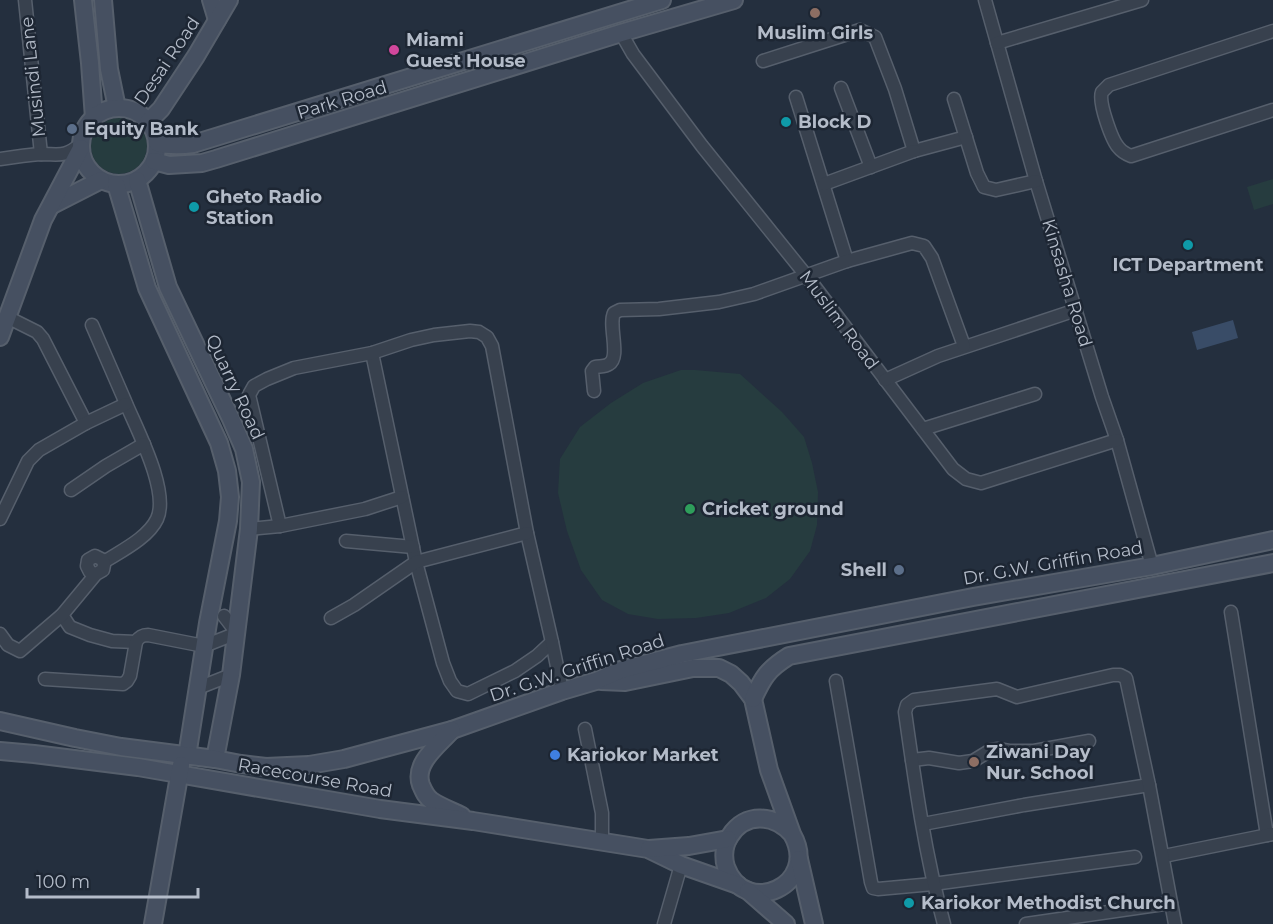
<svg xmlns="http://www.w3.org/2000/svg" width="1273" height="924" viewBox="0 0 1273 924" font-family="Montserrat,sans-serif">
<rect width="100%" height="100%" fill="#242f3e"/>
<g fill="#263c3f">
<circle cx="119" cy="146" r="28"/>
<polygon points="1273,179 1273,204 1254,210 1247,187"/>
<polygon points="681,370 695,370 740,374 782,412 804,437 812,463 818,492 817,525 810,551 790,579 766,598 729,613 696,618 658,619 628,614 602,600 581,570 567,531 558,493 560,459 580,427 611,403 643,383"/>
</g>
<polygon fill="#394c67" points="1233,320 1238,338 1197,350 1192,332"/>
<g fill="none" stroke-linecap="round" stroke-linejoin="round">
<g stroke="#565f6c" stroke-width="15">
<g id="street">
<polyline points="25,0 41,154"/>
<polyline points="985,0 1036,181 1102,397 1117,440 1152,566"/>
<path d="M1273,31L1109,85C1107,87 1104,90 1102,92C1098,102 1112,141 1119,148C1122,152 1126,154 1131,156L1273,110"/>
<polyline points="621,33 633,54 702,146 809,279 953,469 966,479 981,483 1117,440"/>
<polyline points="997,43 1142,0"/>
<polyline points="763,61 860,30 875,37 895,89 914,151 966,137"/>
<polyline points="841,88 871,167"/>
<polyline points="796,97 847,261"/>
<polyline points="954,99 977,173 984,187 996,190 1036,181"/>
<path d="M0,159C13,157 26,155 40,154C60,154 64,158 81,144"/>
<polyline points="824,184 914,151"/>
<polyline points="7,317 37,332 43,339 86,423"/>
<path d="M92,325C103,350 114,376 125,401C136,428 170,491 157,519C148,538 121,551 104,562"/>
<polyline points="372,353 416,562 443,663 450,681 457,691 468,694 515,671 537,656 552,642"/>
<polyline points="885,380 938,356 1076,310"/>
<path d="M594,391L592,371L595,367C599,366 605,367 609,364C621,357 608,326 614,313L620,310L659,309L719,302L754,294L847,261L912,243L924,246L932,258L964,346"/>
<polyline points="923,429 1035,394"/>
<polyline points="71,490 106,466 144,444"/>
<polyline points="0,519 28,461 39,450 86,423 126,404"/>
<polyline points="280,526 249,395 254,386 267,379 294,368 372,353 411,340 434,335 470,331 479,332 487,337 492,346 527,533 552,642 562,691"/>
<polyline points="249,529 280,526 365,509 402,497"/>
<polyline points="346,541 413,547"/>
<polyline points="1231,612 1267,835"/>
<polyline points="62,615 70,627 90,635 112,641 136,642"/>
<polyline points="331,618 354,605 416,562 527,533"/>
<polyline points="0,634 8,645 20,651 62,615 96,574 103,570 104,565 103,560 95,556 88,560 87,566 90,572 96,574"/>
<path d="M45,679L123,684L127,681L130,676L136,642C139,637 142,635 148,635L204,646L237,633L224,616"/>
<polyline points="836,681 871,882 873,888 878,889 933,884 1135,857"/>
<polyline points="198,688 231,675"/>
<polyline points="585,729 602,813 602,843"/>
<polyline points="912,760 929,758 959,763 973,761 991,750 998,749 1009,751 1034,751 1089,741"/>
<polyline points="923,824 1024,805 1149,785"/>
<polyline points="1164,856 1273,834"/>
<polyline points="664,924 681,865"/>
<path d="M944,924C925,855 915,783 905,712L907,705L914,700L997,689L1017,697L1113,675H1120L1126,678L1149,785L1175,924"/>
<polyline points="1026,924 1171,903"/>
</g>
</g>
<g stroke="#565f6c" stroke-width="20">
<g id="secondary">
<polyline points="83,0 90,63 94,118"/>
<polyline points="103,0 109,69 117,108"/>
<polyline points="211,0 217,20"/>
<circle cx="119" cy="146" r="38"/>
<polyline points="148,122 161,109 196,56 229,0"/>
<path d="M157,143C169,146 180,146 193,144L662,0"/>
<polyline points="154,161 169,165 202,163 216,159 621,33 734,0"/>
<polyline points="137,180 168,287 231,419 244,449 251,482 249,529 231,675 215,759"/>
<polyline points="116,184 147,288 219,443 227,471 230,497 228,521 208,623 187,756"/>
<polyline points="52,205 101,180"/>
<polyline points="0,337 43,220 81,148"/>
<path d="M601,681L625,682L693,668H719L731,674L741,683L753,699L769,770L792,834C821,885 745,919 726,867C723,857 724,845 730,836C745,812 774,814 792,834"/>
<path d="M753,699C763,677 768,669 789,656L1273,563"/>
<polyline points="0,721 75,738 121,747 215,759 241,764 266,767 309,765 344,759 452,730 562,691 596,681 621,670 682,654 973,597 1152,566 1273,540"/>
<path d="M452,730C439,745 413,763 421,785C424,792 426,797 432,801C441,807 452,811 462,816"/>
<polyline points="0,751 34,754 138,767 380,809 473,821 648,849 681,865 738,885"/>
<polyline points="649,849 689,846 728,839"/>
<polyline points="799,859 814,924"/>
<polyline points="748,891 786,924"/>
<polyline points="153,924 181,765"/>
</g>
</g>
<use href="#street" stroke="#38414e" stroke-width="12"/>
<use href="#secondary" stroke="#465061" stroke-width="16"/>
</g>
<g fill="#8d6e63" stroke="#1d2633" stroke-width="2">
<circle cx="815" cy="13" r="6"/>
<circle cx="974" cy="762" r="6"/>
</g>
<circle fill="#d1479c" stroke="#1d2633" stroke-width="2" cx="394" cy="50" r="6"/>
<g fill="#0f9aa8" stroke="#1d2633" stroke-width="2">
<circle cx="786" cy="122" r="6"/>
<circle cx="194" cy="207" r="6"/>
<circle cx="1188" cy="245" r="6"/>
<circle cx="909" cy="903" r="6"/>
</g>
<g fill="#5c6f8a" stroke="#1d2633" stroke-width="2">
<circle cx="72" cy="129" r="6"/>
<circle cx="899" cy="570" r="6"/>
</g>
<circle fill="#2e9e5b" stroke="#1d2633" stroke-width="2" cx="690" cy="509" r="6"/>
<circle fill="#3f7fe0" stroke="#1d2633" stroke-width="2" cx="555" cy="755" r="6"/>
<g text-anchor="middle" stroke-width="5" stroke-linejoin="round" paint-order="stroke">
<g font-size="18" font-weight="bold" fill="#b4bcc9" stroke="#1d2633" text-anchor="start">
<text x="815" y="39" text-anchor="middle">Muslim Girls</text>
<text x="406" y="46">Miami<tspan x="406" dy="21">Guest House</tspan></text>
<text x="798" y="128">Block D</text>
<text x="84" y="135">Equity Bank</text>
<text x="206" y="203">Gheto Radio<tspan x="206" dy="21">Station</tspan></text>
<text x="1188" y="271" text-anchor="middle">ICT Department</text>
<text x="702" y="515">Cricket ground</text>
<text x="887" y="576" text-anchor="end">Shell</text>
<text x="986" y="758">Ziwani Day<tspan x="986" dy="21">Nur. School</tspan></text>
<text x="567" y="761">Kariokor Market</text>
<text x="921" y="909">Kariokor Methodist Church</text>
</g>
<g font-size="18" fill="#b4bcc9" stroke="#1d2633">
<text transform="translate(167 61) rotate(-56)" y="6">Desai Road</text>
<text transform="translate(33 77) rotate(-96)" y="6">Musindi Lane</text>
<text transform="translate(342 100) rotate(-17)" y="6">Park Road</text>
<text transform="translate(1067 283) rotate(73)" y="6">Kinsasha Road</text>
<text transform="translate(839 320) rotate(53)" y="6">Muslim Road</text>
<text transform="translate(235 387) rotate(65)" y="6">Quarry Road</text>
<text transform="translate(1053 563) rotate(-10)" y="6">Dr. G.W. Griffin Road</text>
<text transform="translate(577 668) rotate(-18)" y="6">Dr. G.W. Griffin Road</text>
<text transform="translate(315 778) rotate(10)" y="6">Racecourse Road</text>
</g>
</g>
<path d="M27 888v9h171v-9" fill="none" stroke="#b4bcc9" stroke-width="3"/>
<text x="36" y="888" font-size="18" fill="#b4bcc9" stroke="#1d2633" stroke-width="4.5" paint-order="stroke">100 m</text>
</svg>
